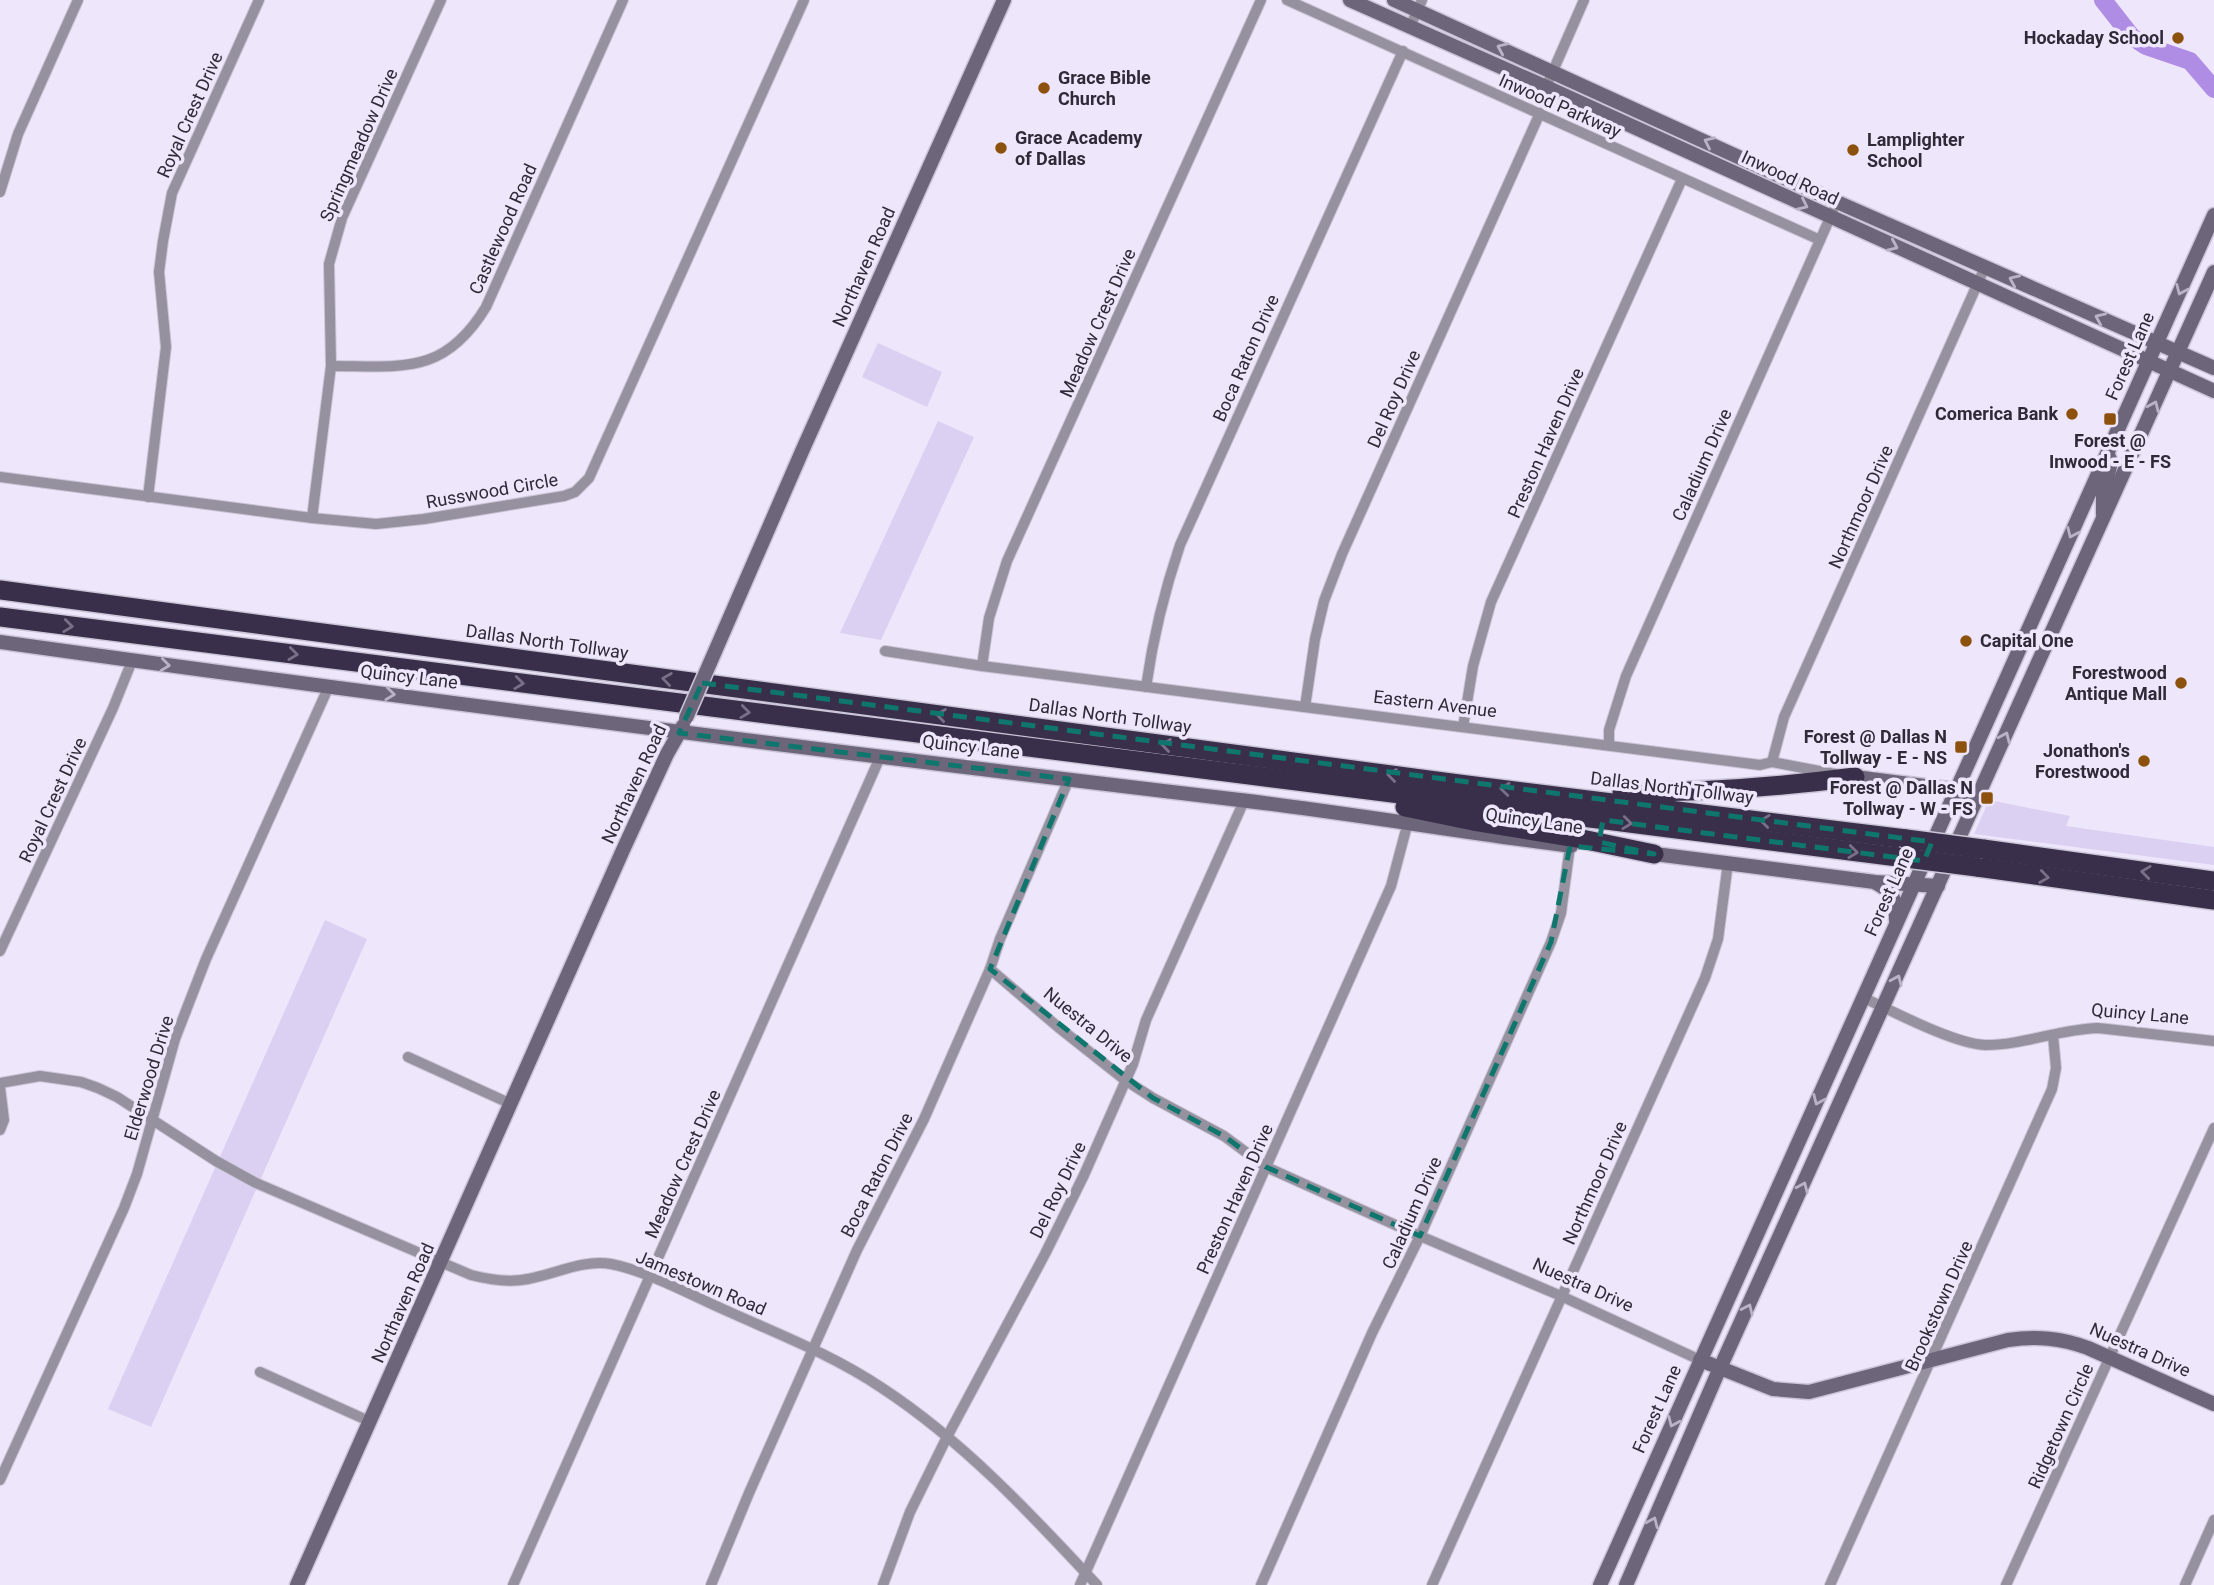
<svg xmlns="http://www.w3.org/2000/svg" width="2214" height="1585" viewBox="0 0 2214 1585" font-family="Roboto,sans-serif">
<rect width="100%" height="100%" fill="#eee7fb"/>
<g fill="#dcd0f2">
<polygon points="878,343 942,372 927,407 862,377"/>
<polygon points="938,421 974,437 881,640 840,633"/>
<polygon points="1989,800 2070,816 2066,826 2214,847 2214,865 1974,834"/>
<polygon points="325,920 367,939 151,1427 108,1409"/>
</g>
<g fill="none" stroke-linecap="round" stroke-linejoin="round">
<polyline stroke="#b08de5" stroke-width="18" points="2103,0 2132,37 2146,46 2190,61 2214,89"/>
<g stroke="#cbc5d8" stroke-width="12">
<g id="street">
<polyline points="1287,0 1820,240"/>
<polyline points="1410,27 1422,0"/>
<polyline points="1546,87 1584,0"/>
<polyline points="0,192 18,134 78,0"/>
<path d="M331,366C402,366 444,376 486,307L623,0"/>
<polyline points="0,477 312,518 376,524 424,519 564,496 575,492 589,478 804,0"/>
<polyline points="148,497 166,347 159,272 163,241 172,193 259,0"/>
<polyline points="312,518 331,366 329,264 342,218 441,0"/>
<polyline points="885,651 982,666 1760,765 1772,762 1835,774"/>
<polyline points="982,666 989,618 1007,561 1261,0"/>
<path d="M1146,687C1153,638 1164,592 1180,545L1403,51"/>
<polyline points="1305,707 1315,639 1324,601 1342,554 1540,113"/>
<polyline points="1463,727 1473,666 1491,602 1682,179"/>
<polyline points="1609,745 1609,730 1626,676 1833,211"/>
<polyline points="1772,762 1784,717 1985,267"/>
<polyline points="0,951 113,708 132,661"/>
<polyline points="990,969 1058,1027 1125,1080 1153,1098 1224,1136 1266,1167 1420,1236 1561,1296 1700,1360"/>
<path d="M1864,998C1894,1012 1955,1044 1985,1045C2024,1045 2060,1029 2098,1028L2214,1041"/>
<polyline points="408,1057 511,1104"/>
<path d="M0,1083L40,1076L81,1082L98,1088L117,1097L216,1161L256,1183L471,1275C490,1280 508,1283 528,1279C555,1274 584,1259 611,1264C647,1271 691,1295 725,1310C778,1334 833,1355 882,1388C963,1441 1031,1514 1097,1585"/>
<polyline points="0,1087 4,1120 0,1130"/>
<polyline points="260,1372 371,1422"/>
<polyline points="0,1480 124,1208 137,1174 175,1039 206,959 329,686"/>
<polyline points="513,1585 881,755"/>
<polyline points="711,1585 749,1493 857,1250 924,1119 990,969 1000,939 1069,779"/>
<polyline points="883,1585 910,1512 947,1437 1045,1254 1084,1175 1133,1064 1146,1020 1244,801"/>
<polyline points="1080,1585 1391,886 1408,822"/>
<polyline points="1261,1585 1372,1333 1420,1236 1551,942 1561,913 1570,846"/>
<polyline points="1432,1585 1705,978 1718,939 1728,863"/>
<polyline points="1830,1585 2052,1089 2056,1068 2053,1035"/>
<polyline points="2006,1585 2214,1128"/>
<polyline points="2185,1585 2214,1520"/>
</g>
</g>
<g stroke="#cbc5d8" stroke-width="17">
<g id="secondary">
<polyline points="1350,0 1546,87 2214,391"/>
<polyline points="1394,0 1837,202 2214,368"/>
<polyline points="2103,514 2103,495 2111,462 2108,455"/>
<path d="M0,642C413,700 826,751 1240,800C1350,813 1460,832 1571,846"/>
<polyline points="710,663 803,449 1004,0"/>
<polyline points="1855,777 1956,790 1977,800"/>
<polyline points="1647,853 1875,882 1938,886"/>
<path d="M1876,883C1895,893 1895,899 1896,920"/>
<path d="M1700,1360L1773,1389L1809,1392L2008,1340C2037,1336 2061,1338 2088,1348L2214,1404"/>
<polyline points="297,1585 623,850 667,754 683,726"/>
<polyline points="1600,1585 2214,215"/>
<polyline points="1626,1585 1716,1377 2214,272"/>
</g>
</g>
<g stroke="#cbc5d8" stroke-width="22">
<g id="highway">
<polyline points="0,590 1459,784 1906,839"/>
<polyline points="0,617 1898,857"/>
<path d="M1622,792C1699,793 1778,787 1855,777"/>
<polyline points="1405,807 1473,821 1577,838 1654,854"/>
<polyline points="1983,849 2214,881"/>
<polyline points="1977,867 2214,900"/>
</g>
</g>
<use href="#street" stroke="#96919f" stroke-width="10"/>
<use href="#secondary" stroke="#6d667b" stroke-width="14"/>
<use href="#highway" stroke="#3a2f4a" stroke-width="19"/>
<g stroke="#cbc5d8" stroke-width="17" stroke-linecap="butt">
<polyline id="secondary-bridge" points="686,718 710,663"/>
</g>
<g stroke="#cbc5d8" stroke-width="22" stroke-linecap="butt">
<g id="highway-bridge">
<polyline points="1906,839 1983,849"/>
<polyline points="1898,857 1977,867"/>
</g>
</g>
<use href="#secondary-bridge" stroke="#6d667b" stroke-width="14"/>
<use href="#highway-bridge" stroke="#3a2f4a" stroke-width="19"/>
</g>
<defs><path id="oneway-chevron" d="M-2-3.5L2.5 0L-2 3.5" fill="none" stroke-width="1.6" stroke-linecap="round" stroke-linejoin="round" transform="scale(1.75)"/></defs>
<g stroke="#bab3c8">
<use href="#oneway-chevron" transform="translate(1502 48) rotate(-156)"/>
<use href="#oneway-chevron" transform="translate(1709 142) rotate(-155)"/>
<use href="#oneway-chevron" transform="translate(1803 205) rotate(25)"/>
<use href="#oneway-chevron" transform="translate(1893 246) rotate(24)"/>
<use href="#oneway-chevron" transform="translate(2014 280) rotate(-156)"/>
<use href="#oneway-chevron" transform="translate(2181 290) rotate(114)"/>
<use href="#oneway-chevron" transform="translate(2100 318) rotate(-156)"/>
<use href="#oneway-chevron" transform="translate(2154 406) rotate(-66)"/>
<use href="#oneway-chevron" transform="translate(2072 533) rotate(114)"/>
<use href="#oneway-chevron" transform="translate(165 665) rotate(7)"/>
<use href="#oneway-chevron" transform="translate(390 694) rotate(7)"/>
<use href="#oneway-chevron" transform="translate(2005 737) rotate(-66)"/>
<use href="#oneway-chevron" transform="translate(1897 980) rotate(-66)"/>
<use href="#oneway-chevron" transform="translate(1818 1100) rotate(114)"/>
<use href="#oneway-chevron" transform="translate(1803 1187) rotate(-66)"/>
<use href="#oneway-chevron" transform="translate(1748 1309) rotate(-65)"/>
<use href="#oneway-chevron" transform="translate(1673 1422) rotate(114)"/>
<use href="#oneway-chevron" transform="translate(1653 1522) rotate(-66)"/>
</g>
<g stroke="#796f88">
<use href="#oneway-chevron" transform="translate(68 626) rotate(7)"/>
<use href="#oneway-chevron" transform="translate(293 654) rotate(7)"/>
<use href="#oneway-chevron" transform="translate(667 679) rotate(-172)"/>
<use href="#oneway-chevron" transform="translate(519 683) rotate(7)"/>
<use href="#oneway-chevron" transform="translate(745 712) rotate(7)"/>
<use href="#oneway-chevron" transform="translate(941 715) rotate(-172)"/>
<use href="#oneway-chevron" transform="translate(1166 745) rotate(-172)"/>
<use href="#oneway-chevron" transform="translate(1392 775) rotate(-172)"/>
<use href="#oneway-chevron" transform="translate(1505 789) rotate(-174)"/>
<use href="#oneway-chevron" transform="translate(1765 821) rotate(-173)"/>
<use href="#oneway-chevron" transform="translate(1627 823) rotate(7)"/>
<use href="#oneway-chevron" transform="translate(1853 852) rotate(7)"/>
<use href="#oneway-chevron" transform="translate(2146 872) rotate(-173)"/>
<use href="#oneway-chevron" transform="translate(2044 877) rotate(8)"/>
</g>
<path fill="none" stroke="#0f766e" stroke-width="5" stroke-dasharray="14 9" stroke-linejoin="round" d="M702,683L1932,842L1924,861L1603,820L1599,842L1654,854L1570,846L1551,942L1420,1236L1266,1167L1224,1136L1153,1098L990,969L1069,779L679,733Z"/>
<g fill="#8c510d" stroke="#eee7fb" stroke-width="2.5">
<circle cx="2178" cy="38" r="7"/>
<circle cx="1044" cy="88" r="7"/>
<circle cx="1001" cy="148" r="7"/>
<circle cx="1853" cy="150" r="7"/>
<circle cx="2072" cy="414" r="7"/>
<rect x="2103" y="412" width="14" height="14" rx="3.5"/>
<circle cx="1966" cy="641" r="7"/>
<circle cx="2181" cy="683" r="7"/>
<rect x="1954" y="740" width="14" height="14" rx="3.5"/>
<circle cx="2144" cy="761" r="7"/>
<rect x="1980" y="791" width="14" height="14" rx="3.5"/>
</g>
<g text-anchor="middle" stroke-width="7" stroke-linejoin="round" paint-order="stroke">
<g font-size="18" font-weight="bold" fill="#2e2a37" stroke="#eee7fb" text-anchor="end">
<text x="2164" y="44">Hockaday School</text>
<text x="1058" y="84" text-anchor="start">Grace Bible<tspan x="1058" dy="21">Church</tspan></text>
<text x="1015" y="144" text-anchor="start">Grace Academy<tspan x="1015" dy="21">of Dallas</tspan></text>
<text x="1867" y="146" text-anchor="start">Lamplighter<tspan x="1867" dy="21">School</tspan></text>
<text x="2058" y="420">Comerica Bank</text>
<text x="2110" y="447" text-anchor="middle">Forest @<tspan x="2110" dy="21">Inwood - E - FS</tspan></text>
<text x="1980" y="647" text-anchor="start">Capital One</text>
<text x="2167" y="679">Forestwood<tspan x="2167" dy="21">Antique Mall</tspan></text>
<text x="1947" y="743">Forest @ Dallas N<tspan x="1947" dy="21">Tollway - E - NS</tspan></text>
<text x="2130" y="757">Jonathon's<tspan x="2130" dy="21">Forestwood</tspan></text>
<text x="1973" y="794">Forest @ Dallas N<tspan x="1973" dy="21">Tollway - W - FS</tspan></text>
</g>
<g font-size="18" fill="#2e2a37" stroke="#eee7fb">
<text transform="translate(1560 106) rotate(24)" y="6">Inwood Parkway</text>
<text transform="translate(190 115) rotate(-66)" y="6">Royal Crest Drive</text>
<text transform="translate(359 145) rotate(-66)" y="6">Springmeadow Drive</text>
<text transform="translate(1790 178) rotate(25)" y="6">Inwood Road</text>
<text transform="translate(503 229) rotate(-66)" y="6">Castlewood Road</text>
<text transform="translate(864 267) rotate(-66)" y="6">Northaven Road</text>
<text transform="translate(1098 323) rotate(-66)" y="6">Meadow Crest Drive</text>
<text transform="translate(2130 356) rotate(-66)" y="6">Forest Lane</text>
<text transform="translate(1246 358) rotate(-66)" y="6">Boca Raton Drive</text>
<text transform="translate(1394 399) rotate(-66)" y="6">Del Roy Drive</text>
<text transform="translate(1546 443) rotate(-66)" y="6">Preston Haven Drive</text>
<text transform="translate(1702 465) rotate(-66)" y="6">Caladium Drive</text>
<text transform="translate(492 491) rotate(-10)" y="6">Russwood Circle</text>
<text transform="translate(1861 507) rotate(-66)" y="6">Northmoor Drive</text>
<text transform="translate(547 642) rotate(8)" y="6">Dallas North Tollway</text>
<text transform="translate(409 677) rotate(7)" y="6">Quincy Lane</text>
<text transform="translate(1435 704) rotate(7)" y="6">Eastern Avenue</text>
<text transform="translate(1110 716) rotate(8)" y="6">Dallas North Tollway</text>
<text transform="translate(971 747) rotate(7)" y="6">Quincy Lane</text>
<text transform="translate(634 784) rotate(-65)" y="6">Northaven Road</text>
<text transform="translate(1672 788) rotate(7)" y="6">Dallas North Tollway</text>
<text transform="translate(53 800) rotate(-65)" y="6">Royal Crest Drive</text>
<text transform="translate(1534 821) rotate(8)" y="6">Quincy Lane</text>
<text transform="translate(1889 892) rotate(-66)" y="6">Forest Lane</text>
<text transform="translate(2140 1014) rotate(5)" y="6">Quincy Lane</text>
<text transform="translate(1088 1025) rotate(39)" y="6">Nuestra Drive</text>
<text transform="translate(149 1078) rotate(-73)" y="6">Elderwood Drive</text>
<text transform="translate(683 1164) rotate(-66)" y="6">Meadow Crest Drive</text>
<text transform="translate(877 1175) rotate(-63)" y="6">Boca Raton Drive</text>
<text transform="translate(1595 1183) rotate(-66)" y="6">Northmoor Drive</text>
<text transform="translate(1058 1190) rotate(-64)" y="6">Del Roy Drive</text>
<text transform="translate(1235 1199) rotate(-66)" y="6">Preston Haven Drive</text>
<text transform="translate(1412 1213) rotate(-66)" y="6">Caladium Drive</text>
<text transform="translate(701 1283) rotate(23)" y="6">Jamestown Road</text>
<text transform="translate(1583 1285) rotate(24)" y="6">Nuestra Drive</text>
<text transform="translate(403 1303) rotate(-66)" y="6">Northaven Road</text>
<text transform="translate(1939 1306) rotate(-66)" y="6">Brookstown Drive</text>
<text transform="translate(2140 1350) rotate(24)" y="6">Nuestra Drive</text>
<text transform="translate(1657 1409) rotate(-66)" y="6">Forest Lane</text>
<text transform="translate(2061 1426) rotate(-66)" y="6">Ridgetown Circle</text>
</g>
</g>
</svg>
